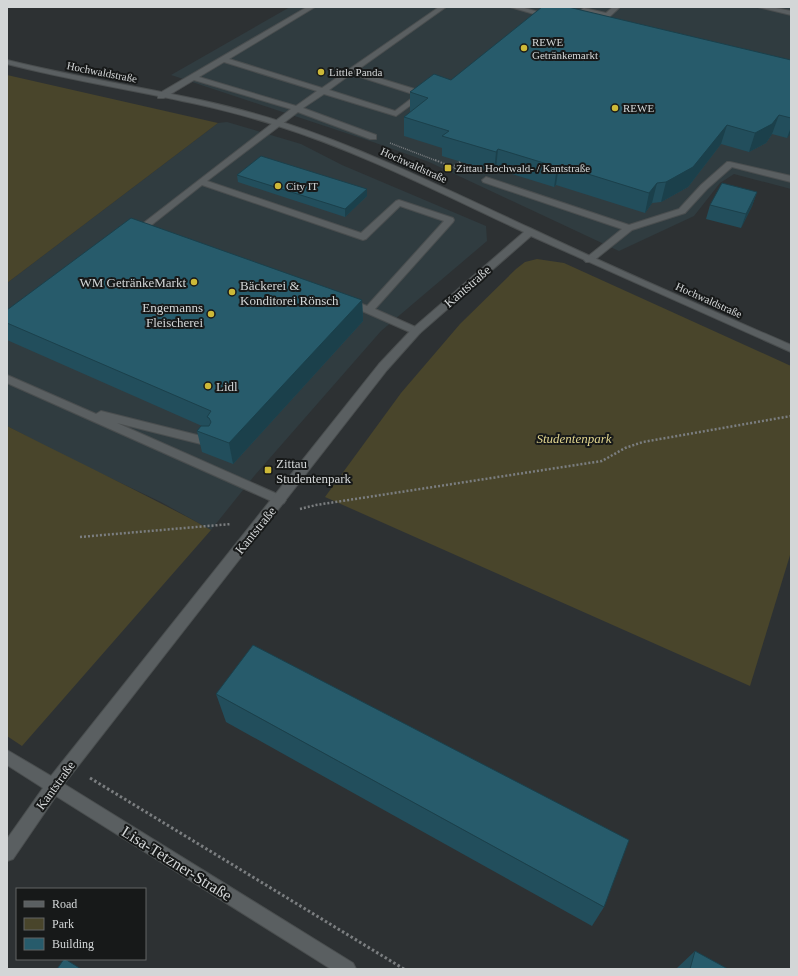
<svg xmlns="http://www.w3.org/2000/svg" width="798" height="976" viewBox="0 0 798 976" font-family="'Times New Roman',serif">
<rect width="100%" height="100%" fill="#2d3133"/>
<g fill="#303c40">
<polygon points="290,7 791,7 791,189 734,174 720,183 694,216 619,251 429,162 373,142 171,75"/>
<polygon points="227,122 301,144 342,165 486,226 487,241 381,331 255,475 211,530 161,502 68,458 7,426 7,283 218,123"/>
</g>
<g fill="#49452b">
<polygon points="7,75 218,123 7,283"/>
<polygon points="537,259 564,263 791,366 791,552 750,686 325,497 401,393 460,324 516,269 525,262"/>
<path d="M7,426C75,461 144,493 211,530L22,746L7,736Z"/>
</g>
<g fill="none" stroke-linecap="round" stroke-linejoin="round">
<g stroke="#4a4e4f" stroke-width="2">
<g id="service">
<path d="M307,7H315L229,59L322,88L439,7H446L356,71L421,91L426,89L430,91L396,116L324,94L303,108L376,135V139H370L298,112L207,181L361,233L396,201L399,200L453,218L454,220L453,222L375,309L420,329L421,331L420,333H412L344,303L342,301L347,298L367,306L444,221L400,206L366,239L363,240L202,185L149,227L156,231L154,233H148L137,228L291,109L194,80L164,98H158V94ZM224,62L317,91L296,106L199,77ZM351,74L416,95L395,111L329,90Z"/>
<polygon points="510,7 521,7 549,15 542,20 539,18 541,16"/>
<polygon points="613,7 620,7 605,21 609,24 606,26 597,22 602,17 581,10 584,8 606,13"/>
<polygon points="758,7 771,7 791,11 791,15"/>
<polygon points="727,162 730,162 791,176 791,182 732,167 707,189 685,213 632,230 592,262 586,262 584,260 586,258 622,229 483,182 482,180 486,177 489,178 629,225 679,209 701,185"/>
<polygon points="7,375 96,414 101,411 213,439 215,442 213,445 209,446 117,423 284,497 286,500 284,503 280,505 276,503 7,383"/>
</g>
</g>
<g stroke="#4a4e4f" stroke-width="2">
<path id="minor" d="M7,60C98,83 193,93 282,122C368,150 448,190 530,228C616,269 704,307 791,345V352L531,236L420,333L387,370L64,784L353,963L356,969H331L56,796L13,859L7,861V839L43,788L7,765V750L51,776L379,364L412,329L524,232C442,194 361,152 275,125C188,97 96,87 7,64Z"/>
</g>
<polyline stroke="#7b7e80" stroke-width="1.5" stroke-dasharray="1 1" stroke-linecap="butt" points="390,143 437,161"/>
<g stroke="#7b7e80" stroke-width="2" stroke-dasharray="1.5 1.5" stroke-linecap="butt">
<polyline points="435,160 467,173"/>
<polyline points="452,168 461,161"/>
</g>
<g stroke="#7b7e80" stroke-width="2.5" stroke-dasharray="2 2" stroke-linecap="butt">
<polyline points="300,509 316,505 602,461 625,448 643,442 791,416"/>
<polyline points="80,537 231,524"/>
</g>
<polyline stroke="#7b7e80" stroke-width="3" stroke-dasharray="2.5 2.5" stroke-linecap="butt" points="90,778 404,969"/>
<use href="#service" fill="#5a5f61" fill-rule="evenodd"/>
<use href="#minor" fill="#5a5f61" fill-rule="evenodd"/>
</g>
<g fill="#224e5c">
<polygon points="791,60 791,133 787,138 772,134 766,143 749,152 721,144 688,187 661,202 652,203 645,213 556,185 554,187 496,169 494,172 442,156 442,148 404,136 404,117 411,112 410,111 410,92 451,80"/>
<polygon points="237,175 367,196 345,217 238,182"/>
<polygon points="757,192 752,206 741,228 706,219 710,205"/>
<polygon points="362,300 363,321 233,464 202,452 197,431 202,426 7,340 7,310"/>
<polygon points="216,694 604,907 592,926 226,722"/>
<polygon points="695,951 728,969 676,969 677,968"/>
</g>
<g fill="#1b404b">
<polygon points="779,115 772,134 766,143 749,152 755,133"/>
<polygon points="727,125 721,144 688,187 661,202 666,182"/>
<polygon points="791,127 791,133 787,138"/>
<polygon points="498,149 496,169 494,172 496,152"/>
<polygon points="559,165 556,185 554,187 557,167"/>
<polygon points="657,183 652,203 645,213 649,193"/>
<polygon points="367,189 367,196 345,217 345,209"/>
<polygon points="757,192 752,206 741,228 746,214"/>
<polygon points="362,300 363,321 233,464 229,443"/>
</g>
<g fill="#275b6b" stroke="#1b404b">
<polygon points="542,7 568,7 791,60 791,118 779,115 772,124 755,133 727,125 693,167 666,182 657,183 649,193 559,165 557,167 498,149 496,152 442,136 449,131 404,117 428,98 410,92 434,74 451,80"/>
<polygon points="261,156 367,189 345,209 237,175"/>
<polygon points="722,183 757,192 746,214 710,205"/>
<polygon points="131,218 362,300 229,443 197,431 201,426 209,426 211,422 209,418 207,417 211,411 7,323 7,310"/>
<polygon points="253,645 629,840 604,907 216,694"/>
<polygon points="695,951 728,969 690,969"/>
<polygon points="64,959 65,959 81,969 57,969"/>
</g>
<g fill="#cdb938" stroke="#171919" stroke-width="1.5">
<circle cx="524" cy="48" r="4"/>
<circle cx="321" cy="72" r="4"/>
<circle cx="615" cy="108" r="4"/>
<rect x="444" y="164" width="8" height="8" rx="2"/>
<circle cx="278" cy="186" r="4"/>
<circle cx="194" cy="282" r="4"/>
<circle cx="232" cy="292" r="4"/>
<circle cx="211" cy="314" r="4"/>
<circle cx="208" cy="386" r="4"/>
<rect x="264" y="466" width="8" height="8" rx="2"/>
</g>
<g text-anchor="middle" stroke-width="4" stroke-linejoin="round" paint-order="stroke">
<g font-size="11" fill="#d3d6d7" stroke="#171919" text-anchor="start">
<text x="532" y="46">REWE<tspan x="532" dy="13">Getränkemarkt</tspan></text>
<text x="329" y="76">Little Panda</text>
<text x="623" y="112">REWE</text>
<text x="456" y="172">Zittau Hochwald- / Kantstraße</text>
<text x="286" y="190">City IT</text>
</g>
<g font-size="11" fill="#d3d6d7" stroke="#171919">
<text transform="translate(102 72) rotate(11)" y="4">Hochwaldstraße</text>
<text transform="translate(414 165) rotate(24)" y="4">Hochwaldstraße</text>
<text transform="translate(709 300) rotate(24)" y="4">Hochwaldstraße</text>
</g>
<g font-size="13" fill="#d3d6d7" stroke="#171919" text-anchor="start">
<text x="186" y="287" text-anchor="end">WM GetränkeMarkt</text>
<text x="240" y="290">Bäckerei &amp;<tspan x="240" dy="15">Konditorei Rönsch</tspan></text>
<text x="203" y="312" text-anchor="end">Engemanns<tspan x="203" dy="15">Fleischerei</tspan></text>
<text x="216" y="391">Lidl</text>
<text x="276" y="468">Zittau<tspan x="276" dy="15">Studentenpark</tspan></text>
</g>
<g font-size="13" fill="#d3d6d7" stroke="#171919">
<text transform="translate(467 286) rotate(-41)" y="5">Kantstraße</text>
<text transform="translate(255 530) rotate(-51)" y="5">Kantstraße</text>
<text transform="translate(55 785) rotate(-54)" y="5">Kantstraße</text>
</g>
<g font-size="13" font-style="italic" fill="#e0d48e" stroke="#171919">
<text x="574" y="443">Studentenpark</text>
</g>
<g font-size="16" fill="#d3d6d7" stroke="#171919">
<text transform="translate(177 863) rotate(32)" y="6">Lisa-Tetzner-Straße</text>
</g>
</g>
<rect width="798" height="976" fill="none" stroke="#d3d6d7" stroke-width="16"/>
<rect x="16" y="888" width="130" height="72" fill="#171919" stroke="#626565"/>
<rect x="24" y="901" width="20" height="6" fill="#5a5f61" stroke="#626565"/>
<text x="52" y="908" font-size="12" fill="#d3d6d7">Road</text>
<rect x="24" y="918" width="20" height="12" fill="#49452b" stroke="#626565"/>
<text x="52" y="928" font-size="12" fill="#d3d6d7">Park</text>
<rect x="24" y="938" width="20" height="12" fill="#275b6b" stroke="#626565"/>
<text x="52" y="948" font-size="12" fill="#d3d6d7">Building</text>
</svg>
